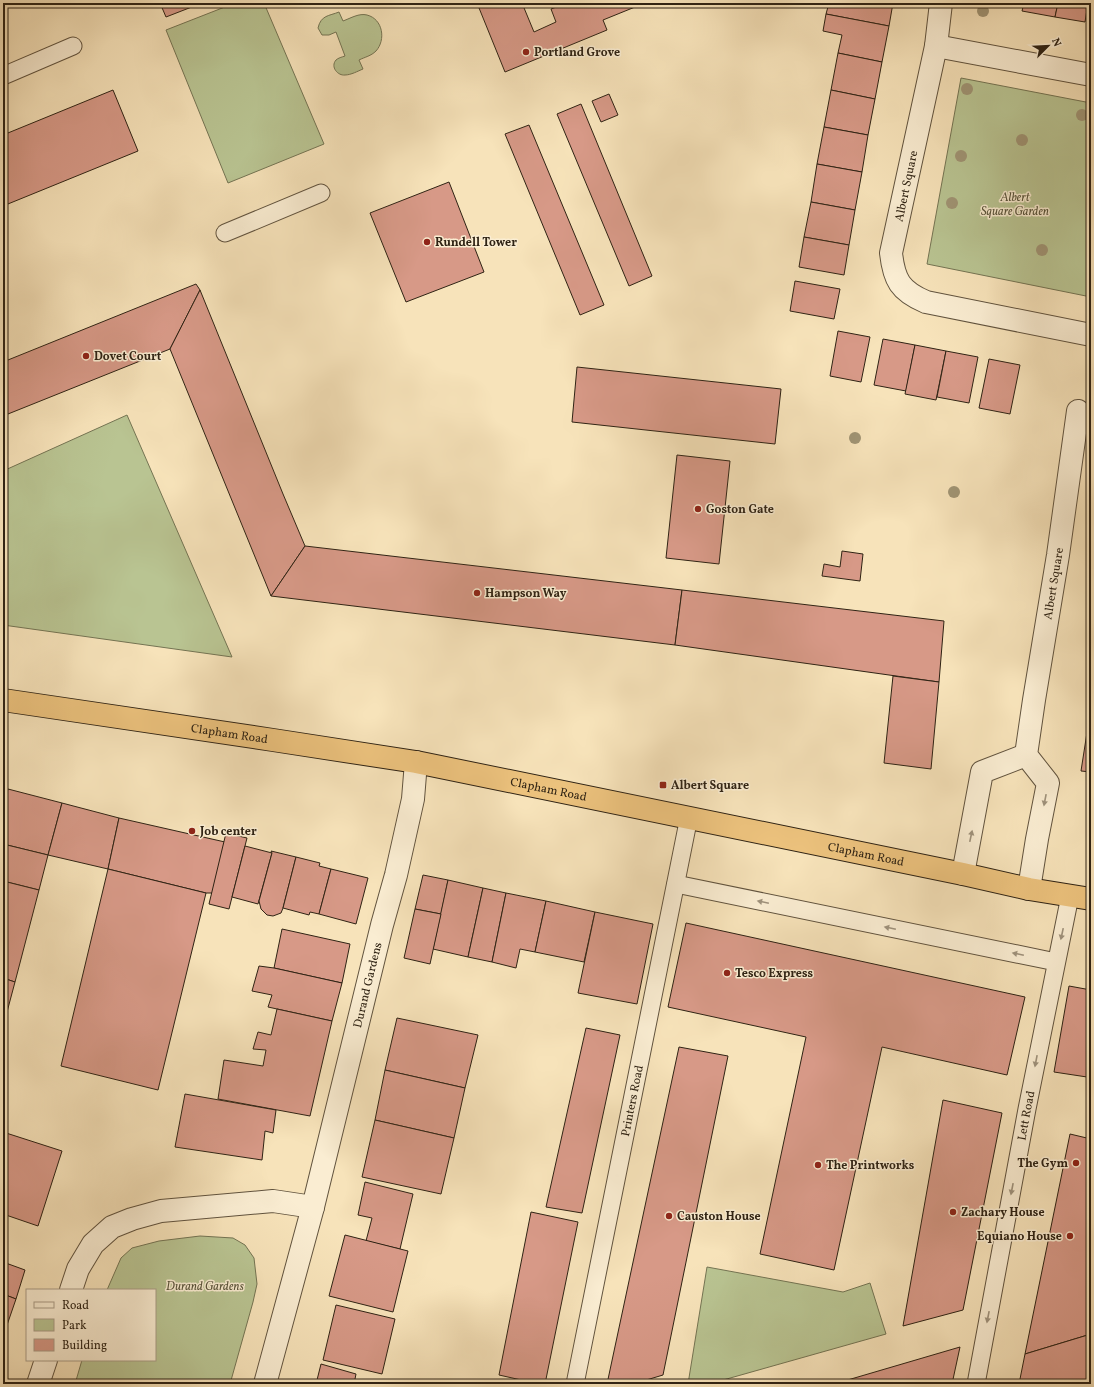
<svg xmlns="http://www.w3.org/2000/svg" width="1094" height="1387" viewBox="0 0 1094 1387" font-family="Vollkorn,serif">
<rect width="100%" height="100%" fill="#f7e3ba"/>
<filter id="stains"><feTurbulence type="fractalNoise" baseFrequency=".005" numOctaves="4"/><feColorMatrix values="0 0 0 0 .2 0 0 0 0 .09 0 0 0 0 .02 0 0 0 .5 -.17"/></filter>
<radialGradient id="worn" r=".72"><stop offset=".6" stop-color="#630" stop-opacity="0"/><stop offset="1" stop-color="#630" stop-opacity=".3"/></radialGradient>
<g fill="#b9c492" stroke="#747453">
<polygon points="235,3 264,3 324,144 228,183 166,30"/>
<path d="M339,12L343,21C351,18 359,13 367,15C383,19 386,40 376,51C371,56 365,57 359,60L363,69C358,71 351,75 345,75C338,76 330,67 336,60C338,58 342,57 345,56L336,32L329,35H322L318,28C321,15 329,16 339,12Z"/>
<polygon points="961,78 1091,103 1091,297 927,264"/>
<polygon points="127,415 232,657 3,625 3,471"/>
<polygon points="200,1236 233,1238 245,1245 254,1258 257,1284 253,1302 230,1384 75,1384 82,1360 155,1360 155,1290 107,1290 121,1258 132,1248 159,1241"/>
<polygon points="707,1267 843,1292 870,1283 886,1334 709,1384 688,1384"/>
</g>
<g fill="#d79987" stroke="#2f2314">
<polygon points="160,3 202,3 166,17"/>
<polygon points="477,3 522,3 534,32 556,22 551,9 567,3 634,3 635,7 603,20 607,30 505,72"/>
<polygon points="829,3 893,3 889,26 826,14"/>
<polygon points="1024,3 1058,3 1055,17 1022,11"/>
<polygon points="1058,3 1088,3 1085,22 1055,17"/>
<polygon points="826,14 889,26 882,62 838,53 842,35 823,31"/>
<polygon points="838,53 882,62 875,99 831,90"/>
<polygon points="113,90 138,151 3,206 3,135"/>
<polygon points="831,90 875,99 868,135 824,127"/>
<polygon points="609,94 618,115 601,122 592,101"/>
<polygon points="581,104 652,276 629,286 557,114"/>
<polygon points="529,125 604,305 580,315 505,134"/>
<polygon points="824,127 868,135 862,172 817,164"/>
<polygon points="817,164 862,172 855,210 811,202"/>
<polygon points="449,182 484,272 406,302 370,213"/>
<polygon points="811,202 855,210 849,245 804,237"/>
<polygon points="804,237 849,245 844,275 799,267"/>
<polygon points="795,281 840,289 834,319 790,311"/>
<polygon points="196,284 200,290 170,349 3,416 3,362"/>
<polygon points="200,290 283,494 305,546 271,596 170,349"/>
<polygon points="838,331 870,337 861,382 830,376"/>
<polygon points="883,339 915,345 906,391 874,385"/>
<polygon points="915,345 946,351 936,400 905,394"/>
<polygon points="946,351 978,357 969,403 937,397"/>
<polygon points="989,359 1020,365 1010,414 979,408"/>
<polygon points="577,367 781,389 775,444 572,422"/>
<polygon points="677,455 730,461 719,564 666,558"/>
<polygon points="305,546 682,590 675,645 271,596"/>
<polygon points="842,551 863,554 860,581 822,576 824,564 840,567"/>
<polygon points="682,590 944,621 939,682 675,645"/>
<polygon points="893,676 939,682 931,769 884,763"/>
<polygon points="1088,726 1091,727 1091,772 1081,771"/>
<polygon points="8,789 62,803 48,855 3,844 3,808"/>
<polygon points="62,803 119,818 108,869 48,855"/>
<polygon points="119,818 225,842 213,893 206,893 108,869"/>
<polygon points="226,833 247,838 229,909 209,904"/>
<polygon points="3,844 48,855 39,890 3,881"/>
<polygon points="245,846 272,853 258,904 232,897"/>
<polygon points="271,851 296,857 283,908 281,913 273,916 267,915 261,909 259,901 272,853"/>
<polygon points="296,857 320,863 319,866 331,869 319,914 310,912 309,915 283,908"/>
<polygon points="108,869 206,893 158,1090 61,1066"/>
<polygon points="331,869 368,878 356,924 319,914"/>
<polygon points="423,875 448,880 441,914 415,909"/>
<polygon points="448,880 483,888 468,957 433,949"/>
<polygon points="3,881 39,890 15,982 3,978"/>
<polygon points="483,888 506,893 492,962 468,957"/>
<polygon points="506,893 546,901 535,952 520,949 516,968 492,962"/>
<polygon points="546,901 595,912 584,962 535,952"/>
<polygon points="415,909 441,914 430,964 404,958"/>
<polygon points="595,912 653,924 637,1004 578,993"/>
<polygon points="686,923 1025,997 1007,1075 882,1047 834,1270 760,1254 806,1037 668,1007"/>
<polygon points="282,929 350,944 342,983 274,968"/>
<polygon points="259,966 274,968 342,983 332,1021 268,1007 272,995 252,991"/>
<polygon points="3,978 15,982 3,1027"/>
<polygon points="1069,986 1091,990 1091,1052 1087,1077 1054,1072"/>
<polygon points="277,1009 332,1021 310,1116 218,1099 224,1060 263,1066 266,1050 253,1049 258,1032 271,1035"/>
<polygon points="397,1018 478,1035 465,1088 385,1070"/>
<polygon points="586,1028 620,1035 582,1213 546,1207"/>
<polygon points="679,1047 728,1056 663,1375 633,1384 607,1384"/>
<polygon points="385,1070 465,1088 454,1138 375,1120"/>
<polygon points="185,1094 276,1110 273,1133 265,1131 262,1160 175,1147"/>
<polygon points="943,1100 1002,1113 963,1310 903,1326"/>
<polygon points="375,1120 454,1138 441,1194 362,1177"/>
<polygon points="3,1132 62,1151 38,1226 3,1214"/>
<polygon points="1070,1134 1091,1139 1091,1334 1025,1354"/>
<polygon points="365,1182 413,1194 400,1249 366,1241 372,1218 358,1215"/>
<polygon points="531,1212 578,1222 545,1384 539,1384 499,1375"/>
<polygon points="345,1235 408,1251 393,1312 329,1296"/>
<polygon points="3,1262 25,1270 16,1299 3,1294"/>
<polygon points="3,1294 16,1299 6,1328 3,1327"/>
<polygon points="336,1305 395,1319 382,1374 323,1360"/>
<polygon points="1091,1334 1091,1384 1019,1384 1025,1354"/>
<polygon points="960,1347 952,1384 834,1384"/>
<polygon points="321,1364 356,1374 354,1384 316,1384"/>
</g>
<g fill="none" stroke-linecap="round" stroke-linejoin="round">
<g stroke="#61533e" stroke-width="19">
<g id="lane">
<polyline points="3,76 73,46"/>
<polyline points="225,233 321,193"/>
<polyline points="676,884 1056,962"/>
<path id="s1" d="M575,1384L689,817"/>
<path id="s2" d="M976,1384L1027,1109L1070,896"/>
</g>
</g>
<g stroke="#61533e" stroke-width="24">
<g id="street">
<path d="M941,3L936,46L891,253C894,280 900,291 926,302L1091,335"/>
<polyline points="936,46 1091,75"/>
<polyline points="963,874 982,772 1026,755"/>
<path id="s3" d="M1029,889L1037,839L1048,783L1026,755L1034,700L1058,555L1078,411"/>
<polyline points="71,1290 78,1269 93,1244 112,1227 132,1219 161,1211 273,1201 313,1207"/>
<polyline points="38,1384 46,1360"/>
<path id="s4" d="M265,1384L313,1207L382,925L396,875L413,799L416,762"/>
</g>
</g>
<g stroke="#2f2314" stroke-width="24">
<g id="highway">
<path id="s5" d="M3,700L273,740L416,762L963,874L1029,889L1091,899"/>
</g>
</g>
<use href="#lane" stroke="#faedd2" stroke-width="17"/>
<use href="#street" stroke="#faedd2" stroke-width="22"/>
<use href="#highway" stroke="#ecc27d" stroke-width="22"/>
</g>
<g fill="#a09474">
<circle cx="983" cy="11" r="6"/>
<circle cx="967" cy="89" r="6"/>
<circle cx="1082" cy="115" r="6"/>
<circle cx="1022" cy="140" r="6"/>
<circle cx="961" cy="156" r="6"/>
<circle cx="952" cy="203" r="6"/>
<circle cx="1042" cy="250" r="6"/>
<circle cx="855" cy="438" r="6"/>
<circle cx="954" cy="492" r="6"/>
</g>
<defs><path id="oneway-solid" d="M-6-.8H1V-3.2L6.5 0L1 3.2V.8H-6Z"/></defs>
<g fill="#9f927c">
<use href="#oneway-solid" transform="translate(1045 800) rotate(101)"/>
<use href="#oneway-solid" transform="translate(971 836) rotate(-78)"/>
<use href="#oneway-solid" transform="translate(763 902) rotate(-168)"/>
<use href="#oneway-solid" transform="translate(890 928) rotate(-168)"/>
<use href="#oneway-solid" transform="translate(1062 934) rotate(102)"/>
<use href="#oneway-solid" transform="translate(1018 954) rotate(-168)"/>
<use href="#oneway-solid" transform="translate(1036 1061) rotate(101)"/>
<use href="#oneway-solid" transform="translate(1012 1189) rotate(101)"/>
<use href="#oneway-solid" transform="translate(988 1317) rotate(101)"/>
</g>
<g fill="#8f2418" stroke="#faedd2" stroke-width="1.5">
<circle cx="526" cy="52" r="4"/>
<circle cx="427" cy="242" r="4"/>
<circle cx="86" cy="356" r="4"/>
<circle cx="698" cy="509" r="4"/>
<circle cx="477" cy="593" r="4"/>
<rect x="659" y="781" width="8" height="8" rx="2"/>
<circle cx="192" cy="831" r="4"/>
<circle cx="727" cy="973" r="4"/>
<circle cx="1076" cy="1163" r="4"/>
<circle cx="818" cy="1165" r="4"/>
<circle cx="953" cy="1212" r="4"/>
<circle cx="669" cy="1216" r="4"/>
<circle cx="1070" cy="1236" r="4"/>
</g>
<g text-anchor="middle" stroke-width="3" stroke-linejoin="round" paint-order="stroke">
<g font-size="12" font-weight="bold" fill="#2f2314" stroke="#faedd2" text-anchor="start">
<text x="534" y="56">Portland Grove</text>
<text x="435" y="246">Rundell Tower</text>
<text x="94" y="360">Dovet Court</text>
<text x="706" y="513">Goston Gate</text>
<text x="485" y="597">Hampson Way</text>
<text x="671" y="789">Albert Square</text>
<text x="200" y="835">Job center</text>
<text x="735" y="977">Tesco Express</text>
<text x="1068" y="1167" text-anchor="end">The Gym</text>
<text x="826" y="1169">The Printworks</text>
<text x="961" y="1216">Zachary House</text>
<text x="677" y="1220">Causton House</text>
<text x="1062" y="1240" text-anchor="end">Equiano House</text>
</g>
<g font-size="12" fill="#2f2314" stroke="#faedd2">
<text transform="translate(906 186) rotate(-78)" y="4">Albert Square</text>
<text dy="4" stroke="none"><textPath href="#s3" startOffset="317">Albert Square</textPath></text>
<text dy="4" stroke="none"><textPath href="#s5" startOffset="229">Clapham Road</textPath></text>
<text dy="4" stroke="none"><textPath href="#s5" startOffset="553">Clapham Road</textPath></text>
<text dy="4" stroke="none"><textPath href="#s5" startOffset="877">Clapham Road</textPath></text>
<text dy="4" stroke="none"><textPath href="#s4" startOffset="412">Durand Gardens</textPath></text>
<text dy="4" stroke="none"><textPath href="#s1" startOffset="289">Printers Road</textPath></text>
<text dy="4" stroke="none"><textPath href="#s2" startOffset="273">Lett Road</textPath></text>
</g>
<g font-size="12" font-style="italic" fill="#58533a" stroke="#faedd2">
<text x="1015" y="201">Albert<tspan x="1015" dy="14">Square Garden</tspan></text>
<text x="205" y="1290">Durand Gardens</text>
</g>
</g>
<rect width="1094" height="1387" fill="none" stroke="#f7e3ba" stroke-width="16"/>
<rect x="4" y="4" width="1086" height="1379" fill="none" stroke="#2f2314" stroke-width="2"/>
<rect x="8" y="8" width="1078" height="1371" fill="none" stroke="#2f2314"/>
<rect x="26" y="1289" width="130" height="72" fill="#faedd2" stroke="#a99c86"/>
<rect x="34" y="1302" width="20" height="6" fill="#faedd2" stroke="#a99c86"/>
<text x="62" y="1309" font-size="12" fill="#2f2314">Road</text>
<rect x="34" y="1319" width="20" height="12" fill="#b9c492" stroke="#a99c86"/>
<text x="62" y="1329" font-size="12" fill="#2f2314">Park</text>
<rect x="34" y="1339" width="20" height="12" fill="#d79987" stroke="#a99c86"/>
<text x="62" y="1349" font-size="12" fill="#2f2314">Building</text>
<g transform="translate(1048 46) rotate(66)" stroke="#faedd2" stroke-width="3" paint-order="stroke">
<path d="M0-3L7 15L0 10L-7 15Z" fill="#2f2314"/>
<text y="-6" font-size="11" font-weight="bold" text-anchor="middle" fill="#2f2314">N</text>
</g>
<rect width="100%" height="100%" filter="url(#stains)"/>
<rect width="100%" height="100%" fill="url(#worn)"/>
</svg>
